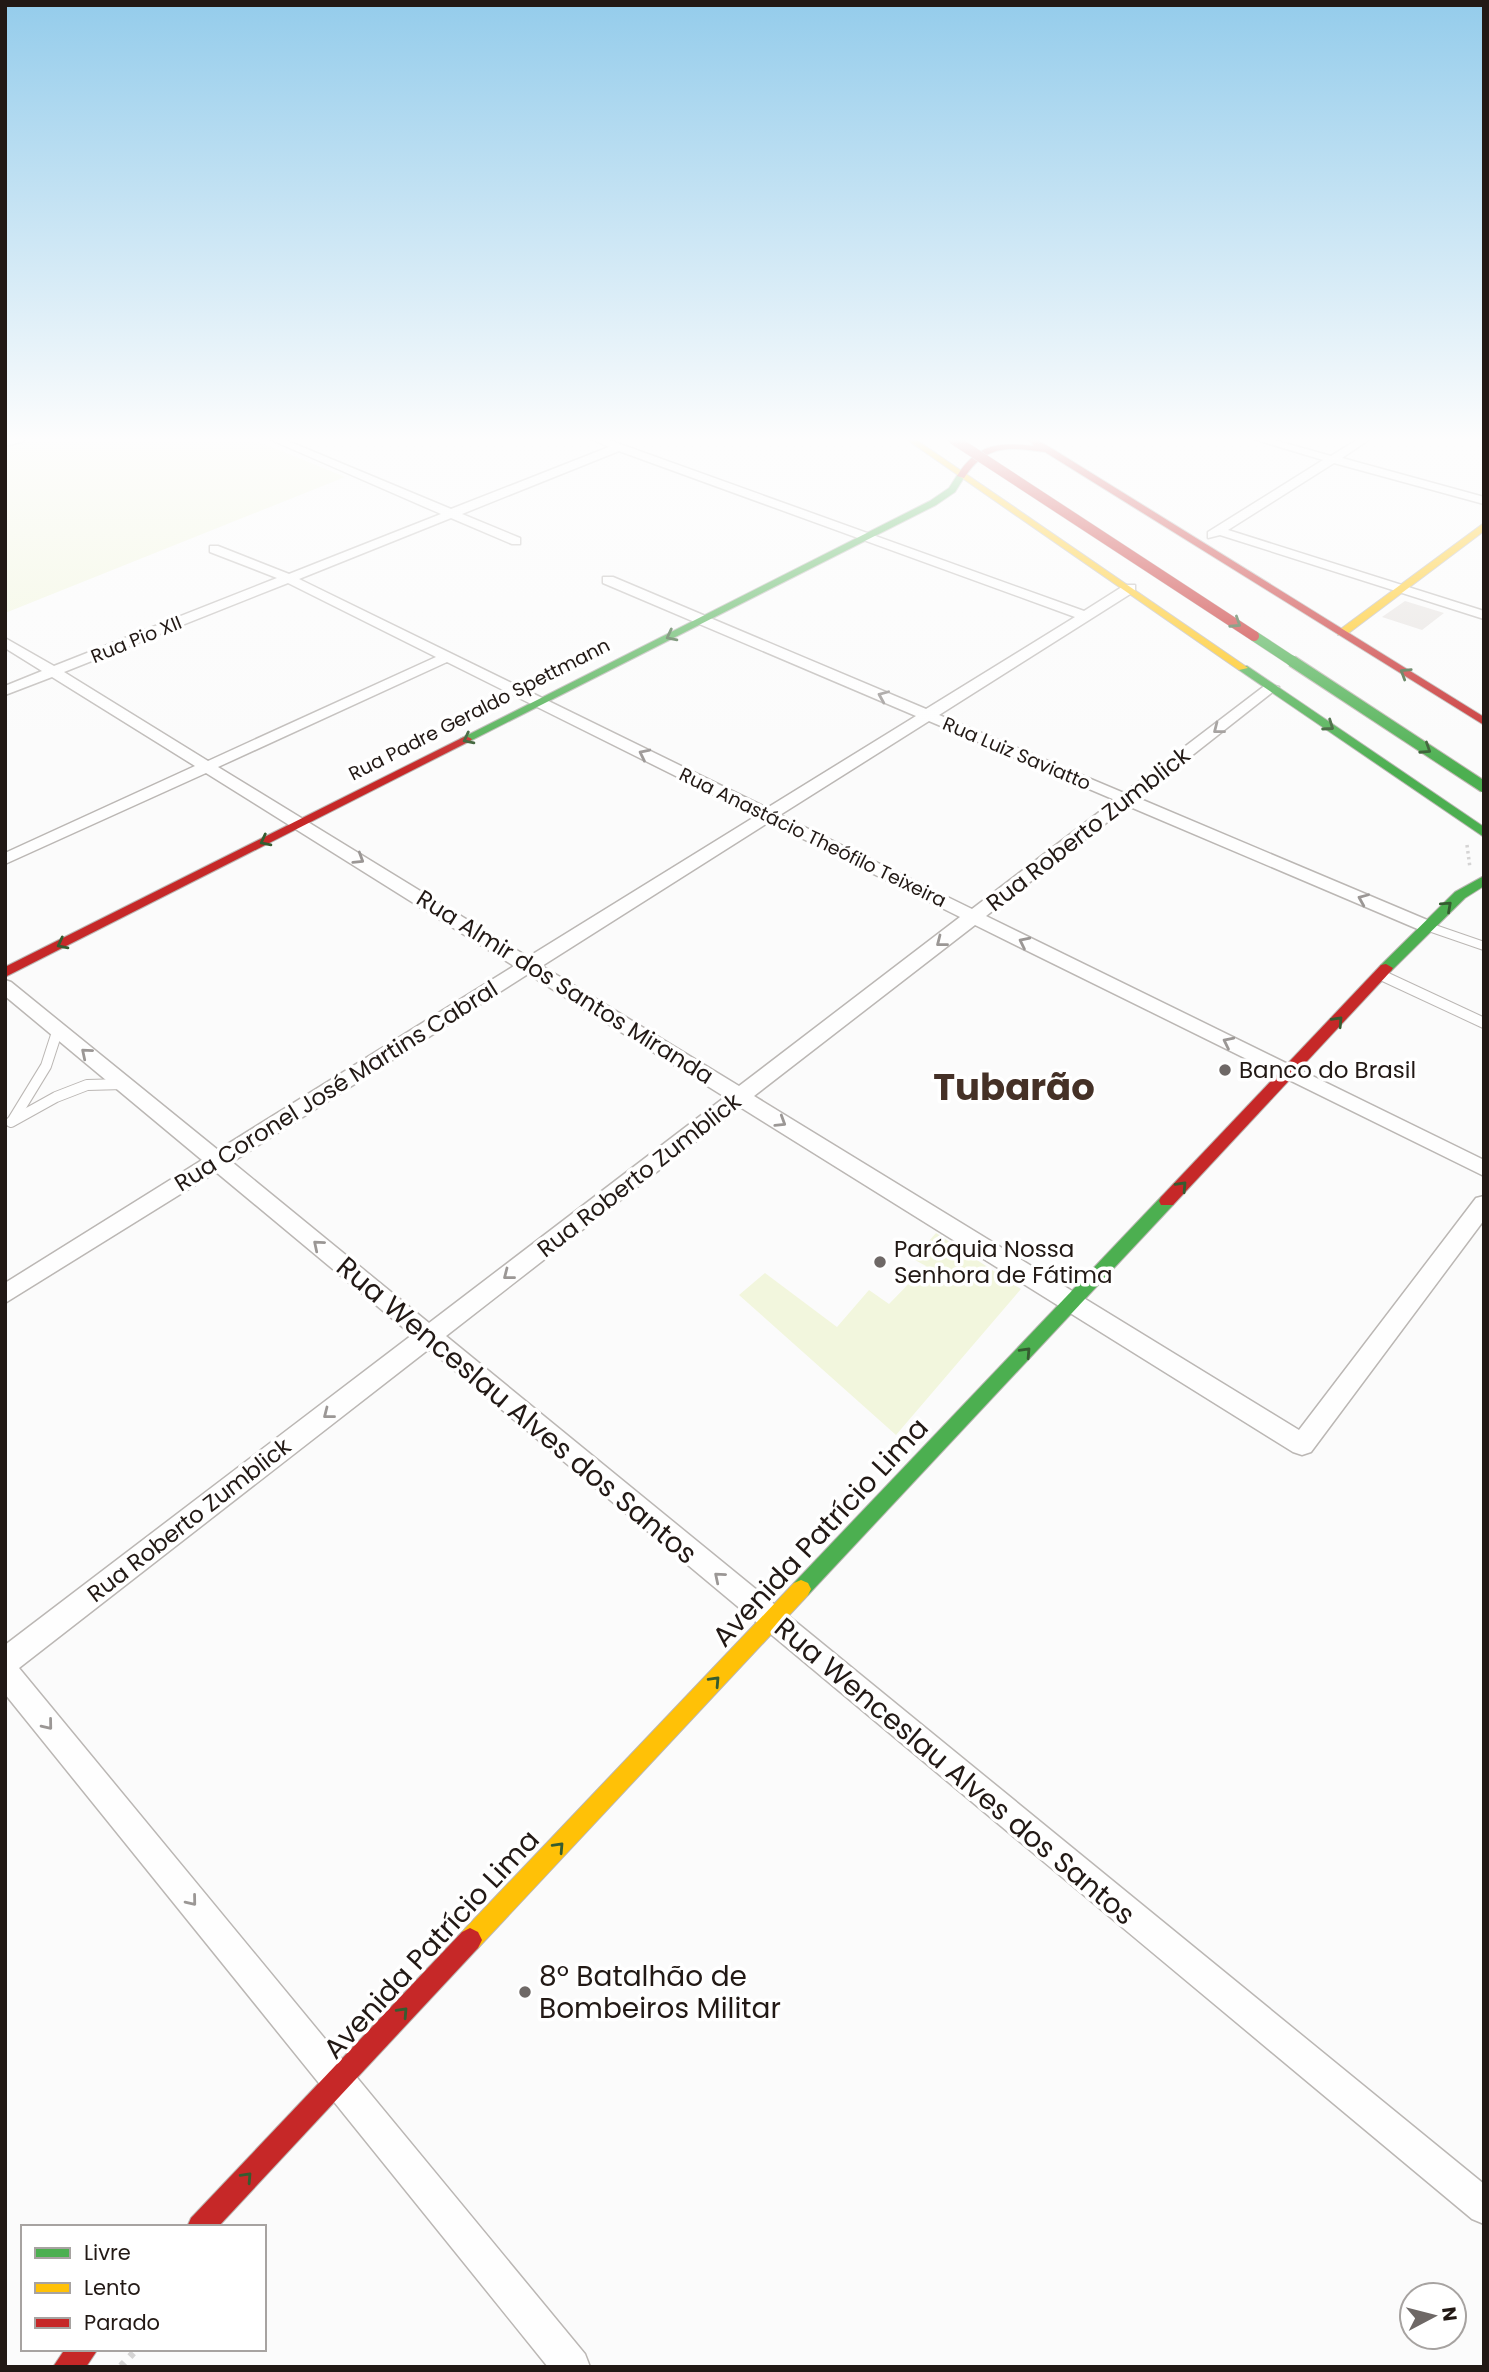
<svg xmlns="http://www.w3.org/2000/svg" width="1489" height="2372" viewBox="0 0 1489 2372" font-family="Poppins,sans-serif">
<rect width="100%" height="100%" fill="#fbfbfb"/>
<g fill="#f2f6dd">
<polygon points="35,439 252,439 345,477 5,613 5,448"/>
<polygon points="936,1233 1021,1289 896,1435 739,1295 765,1273 837,1327 869,1290 889,1304 926,1266 913,1259"/>
</g>
<polygon fill="#e6e2df" points="1405,601 1444,613 1422,630 1382,617"/>
<g fill="none" stroke-linecap="round" stroke-linejoin="round">
<g stroke="#bbb7b4" stroke-width="10">
<polyline id="lane-far1" points="1426,926 1484,946"/>
</g>
<g stroke="#bbb7b4" stroke-width="12">
<g id="lane">
<polyline points="1381,975 1484,1023"/>
<polyline points="13,1120 46,1066 58,1029"/>
<polyline points="11,1122 56,1097 87,1085 124,1084"/>
</g>
</g>
<g stroke="#bbb7b4" stroke-width="3">
<g id="street">
<polygon points="25,439 24,441 5,446 5,440"/>
<path d="M269,439H283L451,509L609,447L591,439H606L1084,611L1125,585H1135V591L939,715L1124,793L1267,684L1279,687L1138,798L1432,922L1435,926L1432,930H1420L1128,806L986,916L1484,1160V1176L975,925L754,1096L1299,1430L1476,1198L1484,1196V1220L1311,1452L1302,1455L1293,1452L740,1107L446,1336L1484,2184V2224L1472,2219L429,1349L19,1668L585,2354L590,2367H548L5,1694V1645L412,1335L216,1172L5,1303V1283L202,1160L5,996V980L11,982L218,1150L514,966L206,773L5,864V853L195,766L52,677L5,695V686L42,671L5,648V638L54,666L277,578L210,552V546H218L289,574L441,514ZM619,451L1075,617L926,709L613,577H603V583L916,716L767,808L299,579L451,518L512,544H520V538L462,514ZM288,583L436,657L208,761L64,672ZM447,662L756,816L528,957L218,767ZM929,721L1115,800L972,909L780,815ZM769,822L960,917L739,1086L542,966ZM528,974L725,1097L429,1323L232,1162Z"/>
<polygon points="1253,439 1270,439 1331,456 1358,439 1370,439 1342,458 1484,497 1484,504 1334,463 1228,530 1484,611 1484,619 1220,535 1208,538 1208,532 1323,460"/>
</g>
</g>
<g stroke="#bbb7b4" stroke-width="2">
<g id="fast">
<polygon points="958,474 965,476 955,492 936,505 470,741 460,739 930,501 949,488"/>
<polygon points="1239,666 1247,666 1484,827 1484,837 1239,670"/>
<polygon points="1484,876 1484,886 1465,898 1391,971 1381,971 1379,968 1381,965 1455,892"/>
<polygon points="1167,1195 1173,1197 1175,1201 1173,1205 808,1595 801,1598 794,1595 791,1589 794,1583 1161,1197"/>
</g>
</g>
<g stroke="#bbb7b4" stroke-width="2">
<g id="slow">
<polygon points="906,439 915,439 1248,668 1239,670"/>
<polygon points="1484,523 1484,531 1346,635 1338,635 1338,631"/>
<polygon points="801,1580 808,1583 811,1589 808,1595 478,1948 470,1952 462,1948 458,1940 462,1932 794,1583"/>
</g>
</g>
<g stroke="#bbb7b4" stroke-width="2">
<g id="jam">
<path d="M1028,439H1035L1051,448L1484,717V725L1045,452C1008,447 986,444 964,478L957,476C977,444 998,442 1034,446Z"/>
<polygon points="466,736 472,739 470,741 5,977 5,967"/>
<polygon points="1386,964 1393,968 1391,971 1173,1205 1161,1205 1159,1201 1161,1197 1381,965"/>
<polygon points="470,1928 478,1932 482,1940 478,1948 218,2227 187,2227 191,2218 462,1932"/>
<polygon points="65,2349 98,2349 86,2367 53,2367"/>
</g>
</g>
<polyline stroke="#d5d4d4" stroke-width="3.5" stroke-dasharray="2.5 3.5" stroke-linecap="butt" points="1467,845 1470,868"/>
<polyline stroke="#d5d4d4" stroke-width="7" stroke-dasharray="5 8" stroke-linecap="butt" points="121,2366 137,2349"/>
<use href="#lane-far1" stroke="#fefefe" stroke-width="8"/>
<use href="#lane" stroke="#fefefe" stroke-width="10"/>
<use href="#street" fill="#fefefe" fill-rule="evenodd"/>
<use href="#fast" fill="#4caf50" fill-rule="evenodd"/>
<use href="#slow" fill="#ffc107" fill-rule="evenodd"/>
<use href="#jam" fill="#c62828" fill-rule="evenodd"/>
<g stroke="#c1b6b3" stroke-width="11" stroke-linecap="butt">
<polyline id="fast-bridge-far1" points="1254,636 1295,663"/>
</g>
<g stroke="#c1b6b3" stroke-width="13" stroke-linecap="butt">
<polyline id="fast-bridge" points="1292,661 1484,787"/>
</g>
<g stroke="#c1b6b3" stroke-width="11" stroke-linecap="butt">
<polyline id="jam-bridge" points="953,439 1254,636"/>
</g>
<use href="#fast-bridge-far1" stroke="#4caf50" stroke-width="10"/>
<use href="#fast-bridge" stroke="#4caf50" stroke-width="11"/>
<use href="#jam-bridge" stroke="#c62828" stroke-width="10"/>
</g>
<defs><path id="oneway-chevron" d="M-2-3.5L2.5 0L-2 3.5" fill="none" stroke-width="1.6" stroke-linecap="round" stroke-linejoin="round" transform="scale(1.75)"/></defs>
<g stroke="#355c30">
<use href="#oneway-chevron" transform="translate(1236 623) rotate(33)"/>
<use href="#oneway-chevron" transform="translate(671 636) rotate(153)"/>
<use href="#oneway-chevron" transform="translate(1405 673) rotate(-148)"/>
<use href="#oneway-chevron" transform="translate(1329 726) rotate(35)"/>
<use href="#oneway-chevron" transform="translate(468 739) rotate(153)"/>
<use href="#oneway-chevron" transform="translate(1426 749) rotate(33)"/>
<use href="#oneway-chevron" transform="translate(265 841) rotate(153)"/>
<use href="#oneway-chevron" transform="translate(1447 906) rotate(-42)"/>
<use href="#oneway-chevron" transform="translate(62 944) rotate(153)"/>
<use href="#oneway-chevron" transform="translate(1338 1021) rotate(-47)"/>
<use href="#oneway-chevron" transform="translate(1182 1186) rotate(-47)"/>
<use href="#oneway-chevron" transform="translate(1026 1352) rotate(-47)"/>
<use href="#oneway-chevron" transform="translate(715 1681) rotate(-47)"/>
<use href="#oneway-chevron" transform="translate(559 1847) rotate(-47)"/>
<use href="#oneway-chevron" transform="translate(403 2012) rotate(-47)"/>
<use href="#oneway-chevron" transform="translate(247 2177) rotate(-47)"/>
</g>
<g stroke="#9b9795">
<use href="#oneway-chevron" transform="translate(883 696) rotate(-157)"/>
<use href="#oneway-chevron" transform="translate(1218 729) rotate(142)"/>
<use href="#oneway-chevron" transform="translate(644 754) rotate(-154)"/>
<use href="#oneway-chevron" transform="translate(359 859) rotate(32)"/>
<use href="#oneway-chevron" transform="translate(1363 899) rotate(-157)"/>
<use href="#oneway-chevron" transform="translate(941 942) rotate(142)"/>
<use href="#oneway-chevron" transform="translate(1024 942) rotate(-154)"/>
<use href="#oneway-chevron" transform="translate(1228 1042) rotate(-154)"/>
<use href="#oneway-chevron" transform="translate(86 1053) rotate(-140)"/>
<use href="#oneway-chevron" transform="translate(781 1122) rotate(32)"/>
<use href="#oneway-chevron" transform="translate(318 1245) rotate(-140)"/>
<use href="#oneway-chevron" transform="translate(508 1275) rotate(142)"/>
<use href="#oneway-chevron" transform="translate(328 1414) rotate(142)"/>
<use href="#oneway-chevron" transform="translate(719 1577) rotate(-140)"/>
<use href="#oneway-chevron" transform="translate(48 1725) rotate(51)"/>
<use href="#oneway-chevron" transform="translate(192 1901) rotate(51)"/>
</g>
<linearGradient id="sky" x2="0" y2="1"><stop stop-color="#94cceb"/><stop offset="0.57" stop-color="#fdfdfd"/><stop offset="1" stop-color="#fdfdfd" stop-opacity="0"/></linearGradient>
<rect width="1489" height="771" fill="url(#sky)"/>
<g fill="#6e6866" stroke="#fff" stroke-width="2.5">
<circle cx="1225" cy="1070" r="7"/>
<circle cx="880" cy="1262" r="7"/>
<circle cx="525" cy="1992" r="7"/>
</g>
<g text-anchor="middle" stroke-width="7" stroke-linejoin="round" paint-order="stroke">
<g font-size="19" fill="#221915" stroke="#fff">
<text transform="translate(136 639) rotate(-22)" y="7">Rua Pio XII</text>
<text transform="translate(479 709) rotate(-27)" y="7">Rua Padre Geraldo Spettmann</text>
<text transform="translate(1017 753) rotate(23)" y="7">Rua Luiz Saviatto</text>
<text transform="translate(813 837) rotate(26)" y="7">Rua Anastácio Theófilo Teixeira</text>
</g>
<g font-size="23" fill="#221915" stroke="#fff">
<text transform="translate(1088 829) rotate(-38)" y="8">Rua Roberto Zumblick</text>
<text transform="translate(565 987) rotate(32)" y="8">Rua Almir dos Santos Miranda</text>
<text transform="translate(336 1086) rotate(-32)" y="8">Rua Coronel José Martins Cabral</text>
<text transform="translate(639 1175) rotate(-38)" y="8">Rua Roberto Zumblick</text>
<text transform="translate(189 1520) rotate(-38)" y="8">Rua Roberto Zumblick</text>
</g>
<g font-size="23" fill="#221915" stroke="#fff" text-anchor="start">
<text x="1239" y="1078">Banco do Brasil</text>
<text x="894" y="1257">Paróquia Nossa<tspan x="894" dy="26">Senhora de Fátima</tspan></text>
</g>
<g font-size="28" fill="#221915" stroke="#fff">
<text transform="translate(517 1410) rotate(40)" y="10">Rua Wenceslau Alves dos Santos</text>
<text transform="translate(820 1532) rotate(-47)" y="10">Avenida Patrício Lima</text>
<text transform="translate(955 1771) rotate(40)" y="10">Rua Wenceslau Alves dos Santos</text>
<text transform="translate(431 1944) rotate(-47)" y="10">Avenida Patrício Lima</text>
</g>
<g font-size="28" fill="#221915" stroke="#fff" text-anchor="start">
<text x="539" y="1986">8º Batalhão de<tspan x="539" dy="32">Bombeiros Militar</tspan></text>
</g>
<g font-size="37" font-weight="bold" fill="#453127" stroke="#fff">
<text x="1014" y="1100">Tubarão</text>
</g>
</g>
<rect width="1489" height="2372" fill="none" stroke="#221915" stroke-width="14"/>
<rect x="21" y="2225" width="245" height="126" fill="#ffffff" stroke="#a7a3a1" stroke-width="2"/>
<rect x="35" y="2248" width="35" height="10" fill="#4caf50" stroke="#a7a3a1" stroke-width="2"/>
<text x="84" y="2260" font-size="21" fill="#221915">Livre</text>
<rect x="35" y="2283" width="35" height="10" fill="#ffc107" stroke="#a7a3a1" stroke-width="2"/>
<text x="84" y="2295" font-size="21" fill="#221915">Lento</text>
<rect x="35" y="2318" width="35" height="10" fill="#c62828" stroke="#a7a3a1" stroke-width="2"/>
<text x="84" y="2330" font-size="21" fill="#221915">Parado</text>
<g transform="translate(1433 2316) rotate(83)"><circle r="33" fill="#ffffff" stroke="#a7a3a1" stroke-width="2"/>
<path d="M0-5L12 26L0 18L-12 26Z" fill="#6e6866"/>
<text y="-10" font-size="19" font-weight="bold" text-anchor="middle" fill="#221915">N</text>
</g>
</svg>
